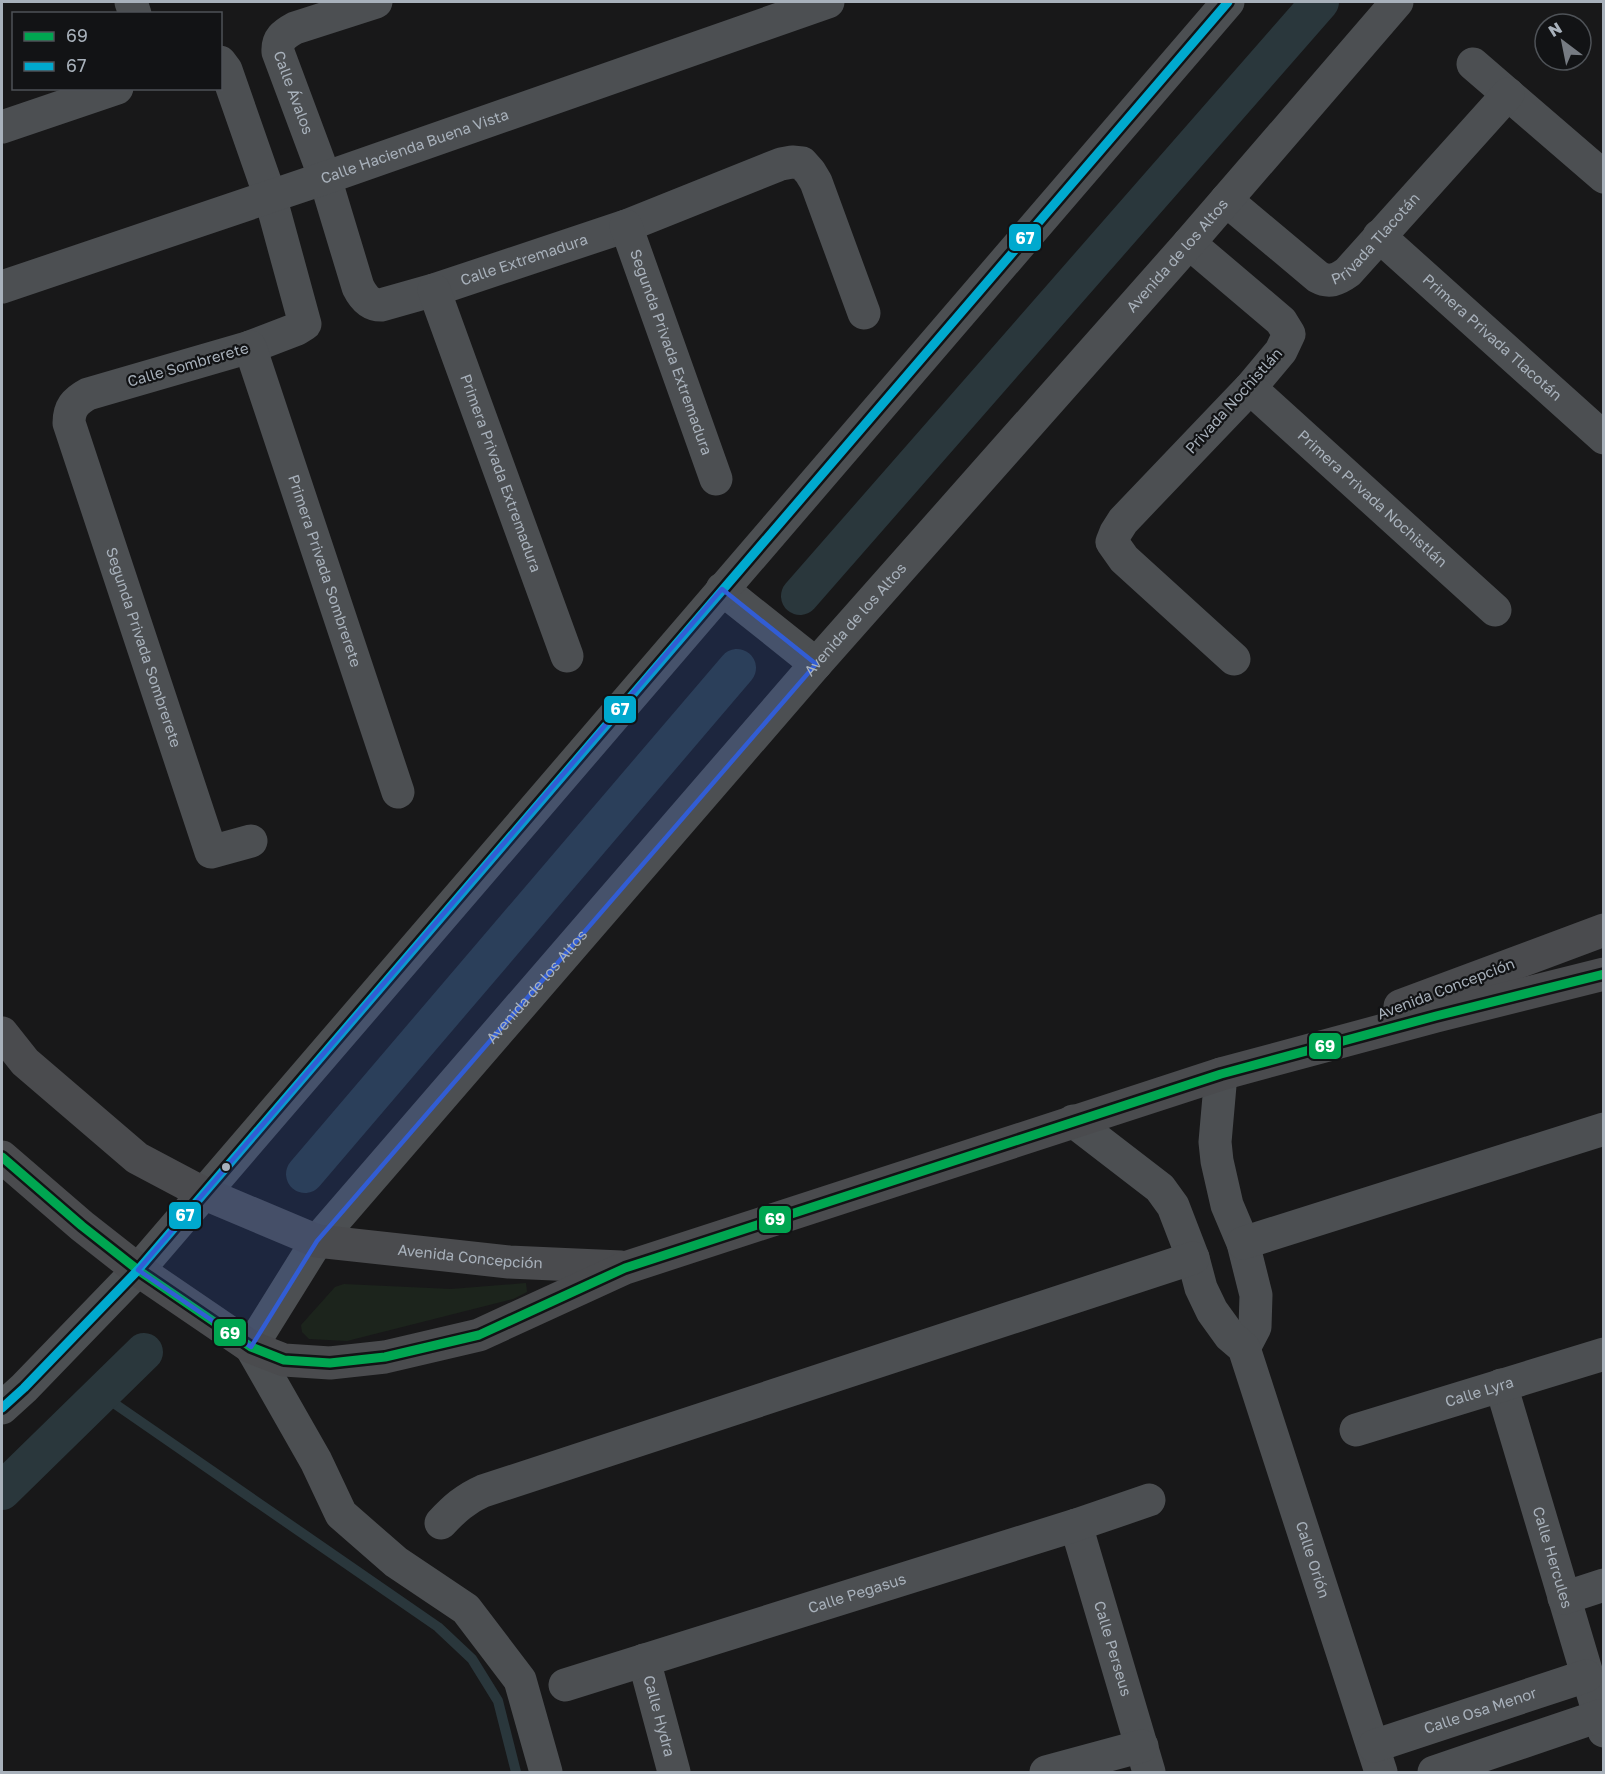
<svg xmlns="http://www.w3.org/2000/svg" width="1605" height="1774" viewBox="0 0 1605 1774" font-family="'Golos Text',sans-serif">
<rect width="100%" height="100%" fill="#181819"/>
<polygon fill="#1c241c" points="526,1283 527,1292 513,1299 347,1341 309,1339 302,1332 301,1325 335,1287 344,1284 451,1289"/>
<g fill="none" stroke-linecap="round" stroke-linejoin="round">
<polyline stroke="#2a373c" stroke-width="10" points="102,1395 438,1627 472,1659 498,1701 516,1772"/>
<g stroke="#2a373c" stroke-width="38">
<polyline points="800,596 1320,2"/>
<polyline points="305,1174 737,668"/>
<polyline points="2,1491 144,1352"/>
</g>
<g stroke="#4c4f52" stroke-width="33">
<polyline points="131,2 135,14"/>
<path id="s1" d="M376,2L295,28C284,34 277,39 278,52L325,178L358,287C363,297 369,305 381,305L434,290L626,226L781,164L792,162L802,163L810,172L816,182L864,313"/>
<path id="s2" d="M220,62L226,70L270,196L305,324L297,329L250,347L88,394C75,401 69,408 69,423L211,852L251,841"/>
<polyline points="1473,64 1604,177"/>
<polyline points="2,127 117,88"/>
<path id="s3" d="M1226,200L1318,277C1329,283 1337,280 1348,272L1508,94"/>
<path id="s4" d="M626,226L716,479"/>
<path id="s5" d="M1379,236L1604,438"/>
<polyline points="1189,243 1281,321 1289,334 1281,351 1250,388 1123,521 1116,532 1112,542 1124,559 1234,659"/>
<path id="s6" d="M2,287L325,178L828,2"/>
<path id="s7" d="M434,290L567,656"/>
<path id="s8" d="M250,347L398,792"/>
<path id="s9" d="M1250,388L1495,610"/>
<polyline points="722,589 816,664"/>
<polyline points="1221,1074 1215,1142 1217,1161 1227,1205 1243,1243 1256,1295 1255,1327 1244,1348"/>
<path id="s10" d="M1073,1121L1160,1188L1173,1206L1193,1258L1201,1288L1212,1311L1230,1336L1244,1348L1381,1772"/>
<polyline points="1243,1243 1604,1129"/>
<path id="s11" d="M1501,1385L1604,1731"/>
<polyline points="2,1408 24,1388 138,1270 1228,2"/>
<path id="s12" d="M1356,1430L1604,1354"/>
<path d="M441,1523C454,1509 465,1499 483,1491L1193,1258"/>
<path id="s13" d="M1076,1525L1149,1772"/>
<polyline points="1564,1598 1604,1585"/>
<path id="s14" d="M644,1660L674,1772"/>
<path id="s15" d="M565,1685L1076,1525L1149,1500"/>
<path id="s16" d="M1374,1746L1586,1676"/>
<path id="s17" d="M546,1772L520,1680L466,1609L396,1562L341,1514L316,1461L251,1347L317,1241L816,664L1189,243L1397,2"/>
<polyline points="1046,1772 1142,1746"/>
<polyline points="1434,1772 1599,1716"/>
</g>
<g stroke="#4a4b4e" stroke-width="33">
<polyline points="1400,1006 1604,930"/>
<path id="s18" d="M2,1033L25,1062L137,1158L203,1193L317,1241L509,1262L621,1267"/>
<polyline points="2,1157 82,1226 138,1270 251,1347 284,1360 330,1363 385,1357 479,1335 625,1268 1221,1074 1436,1016 1604,974"/>
</g>
<g stroke="#121315" stroke-width="14">
<polyline id="bus-1" points="2,1157 82,1226 138,1270 251,1347 284,1360 330,1363 385,1357 479,1335 625,1268 1221,1074 1436,1016 1604,974"/>
</g>
<g stroke="#121315" stroke-width="14">
<polyline id="bus-2" points="2,1408 24,1388 138,1270 1228,2"/>
</g>
<use href="#bus-1" stroke="#00a651" stroke-width="9"/>
<use href="#bus-2" stroke="#00a9ce" stroke-width="9"/>
</g>
<path fill="#325dd4" fill-opacity="0.2" stroke="#325dd4" stroke-width="4.5" stroke-linejoin="round" d="M722,589L816,664L317,1241L251,1347L138,1270Z"/>
<circle fill="#a8b1bb" stroke="#121315" stroke-width="2" cx="226" cy="1167" r="5"/>
<g text-anchor="middle" stroke-width="4.5" stroke-linejoin="round" paint-order="stroke">
<g font-size="15" fill="#a8b1bb" stroke="#121315">
<text dy="5" stroke="none"><textPath href="#s1" startOffset="160">Calle Ávalos</textPath></text>
<text dy="5" stroke="none"><textPath href="#s6" startOffset="436">Calle Hacienda Buena Vista</textPath></text>
<text dy="5" stroke="none"><textPath href="#s3" startOffset="195">Privada Tlacotán</textPath></text>
<text dy="5" stroke="none"><textPath href="#s17" startOffset="1965">Avenida de los Altos</textPath></text>
<text dy="5" stroke="none"><textPath href="#s1" startOffset="546">Calle Extremadura</textPath></text>
<text dy="5" stroke="none"><textPath href="#s5" startOffset="152">Primera Privada Tlacotán</textPath></text>
<text dy="5" stroke="none"><textPath href="#s4" startOffset="134">Segunda Privada Extremadura</textPath></text>
<text transform="translate(188 365) rotate(-16)" y="5">Calle Sombrerete</text>
<text transform="translate(1234 401) rotate(-48)" y="5">Privada Nochistlán</text>
<text dy="5" stroke="none"><textPath href="#s7" startOffset="195">Primera Privada Extremadura</textPath></text>
<text dy="5" stroke="none"><textPath href="#s9" startOffset="165">Primera Privada Nochistlán</textPath></text>
<text dy="5" stroke="none"><textPath href="#s8" startOffset="236">Primera Privada Sombrerete</textPath></text>
<text dy="5" stroke="none"><textPath href="#s17" startOffset="1479">Avenida de los Altos</textPath></text>
<text dy="5" stroke="none"><textPath href="#s2" startOffset="778">Segunda Privada Sombrerete</textPath></text>
<text dy="5" stroke="none"><textPath href="#s17" startOffset="993">Avenida de los Altos</textPath></text>
<text transform="translate(1446 989) rotate(-21)" y="5">Avenida Concepción</text>
<text dy="5" stroke="none"><textPath href="#s18" startOffset="537">Avenida Concepción</textPath></text>
<text dy="5" stroke="none"><textPath href="#s12" startOffset="129">Calle Lyra</textPath></text>
<text dy="5" stroke="none"><textPath href="#s11" startOffset="180">Calle Hercules</textPath></text>
<text dy="5" stroke="none"><textPath href="#s10" startOffset="516">Calle Orión</textPath></text>
<text dy="5" stroke="none"><textPath href="#s15" startOffset="306">Calle Pegasus</textPath></text>
<text dy="5" stroke="none"><textPath href="#s13" startOffset="129">Calle Perseus</textPath></text>
<text dy="5" stroke="none"><textPath href="#s16" startOffset="112">Calle Osa Menor</textPath></text>
<text dy="5" stroke="none"><textPath href="#s14" startOffset="58">Calle Hydra</textPath></text>
</g>
</g>
<g stroke="#121315" stroke-width="2">
<rect x="1008" y="223" width="34" height="29" rx="6" fill="#00a9ce"/>
<rect x="603" y="695" width="34" height="29" rx="6" fill="#00a9ce"/>
<rect x="1308" y="1032" width="34" height="28" rx="6" fill="#00a651"/>
<rect x="168" y="1201" width="34" height="29" rx="6" fill="#00a9ce"/>
<rect x="758" y="1205" width="34" height="29" rx="6" fill="#00a651"/>
<rect x="213" y="1318" width="34" height="29" rx="6" fill="#00a651"/>
</g>
<g font-size="16" text-anchor="middle" font-weight="bold" fill="#fff">
<text x="1025" y="244">67</text>
<text x="620" y="715">67</text>
<text x="1325" y="1052">69</text>
<text x="185" y="1221">67</text>
<text x="775" y="1225">69</text>
<text x="230" y="1339">69</text>
</g>
<rect width="1605" height="1774" fill="none" stroke="#a8b1bb" stroke-width="6"/>
<rect x="12" y="12" width="210" height="78" fill="#121315" stroke="#4e5257" stroke-width="1.5"/>
<rect x="24" y="32" width="30" height="9" fill="#00a651" stroke="#4e5257" stroke-width="1.5"/>
<text x="66" y="42" font-size="18" fill="#a8b1bb">69</text>
<rect x="24" y="62" width="30" height="9" fill="#00a9ce" stroke="#4e5257" stroke-width="1.5"/>
<text x="66" y="72" font-size="18" fill="#a8b1bb">67</text>
<g transform="translate(1563 42) rotate(328)"><circle r="28" fill="#121315" stroke="#4e5257" stroke-width="1.5"/>
<path d="M0-4.5L10 22L0 15L-10 22Z" fill="#767b82"/>
<text y="-9" font-size="16" font-weight="bold" text-anchor="middle" fill="#a8b1bb">N</text>
</g>
</svg>
